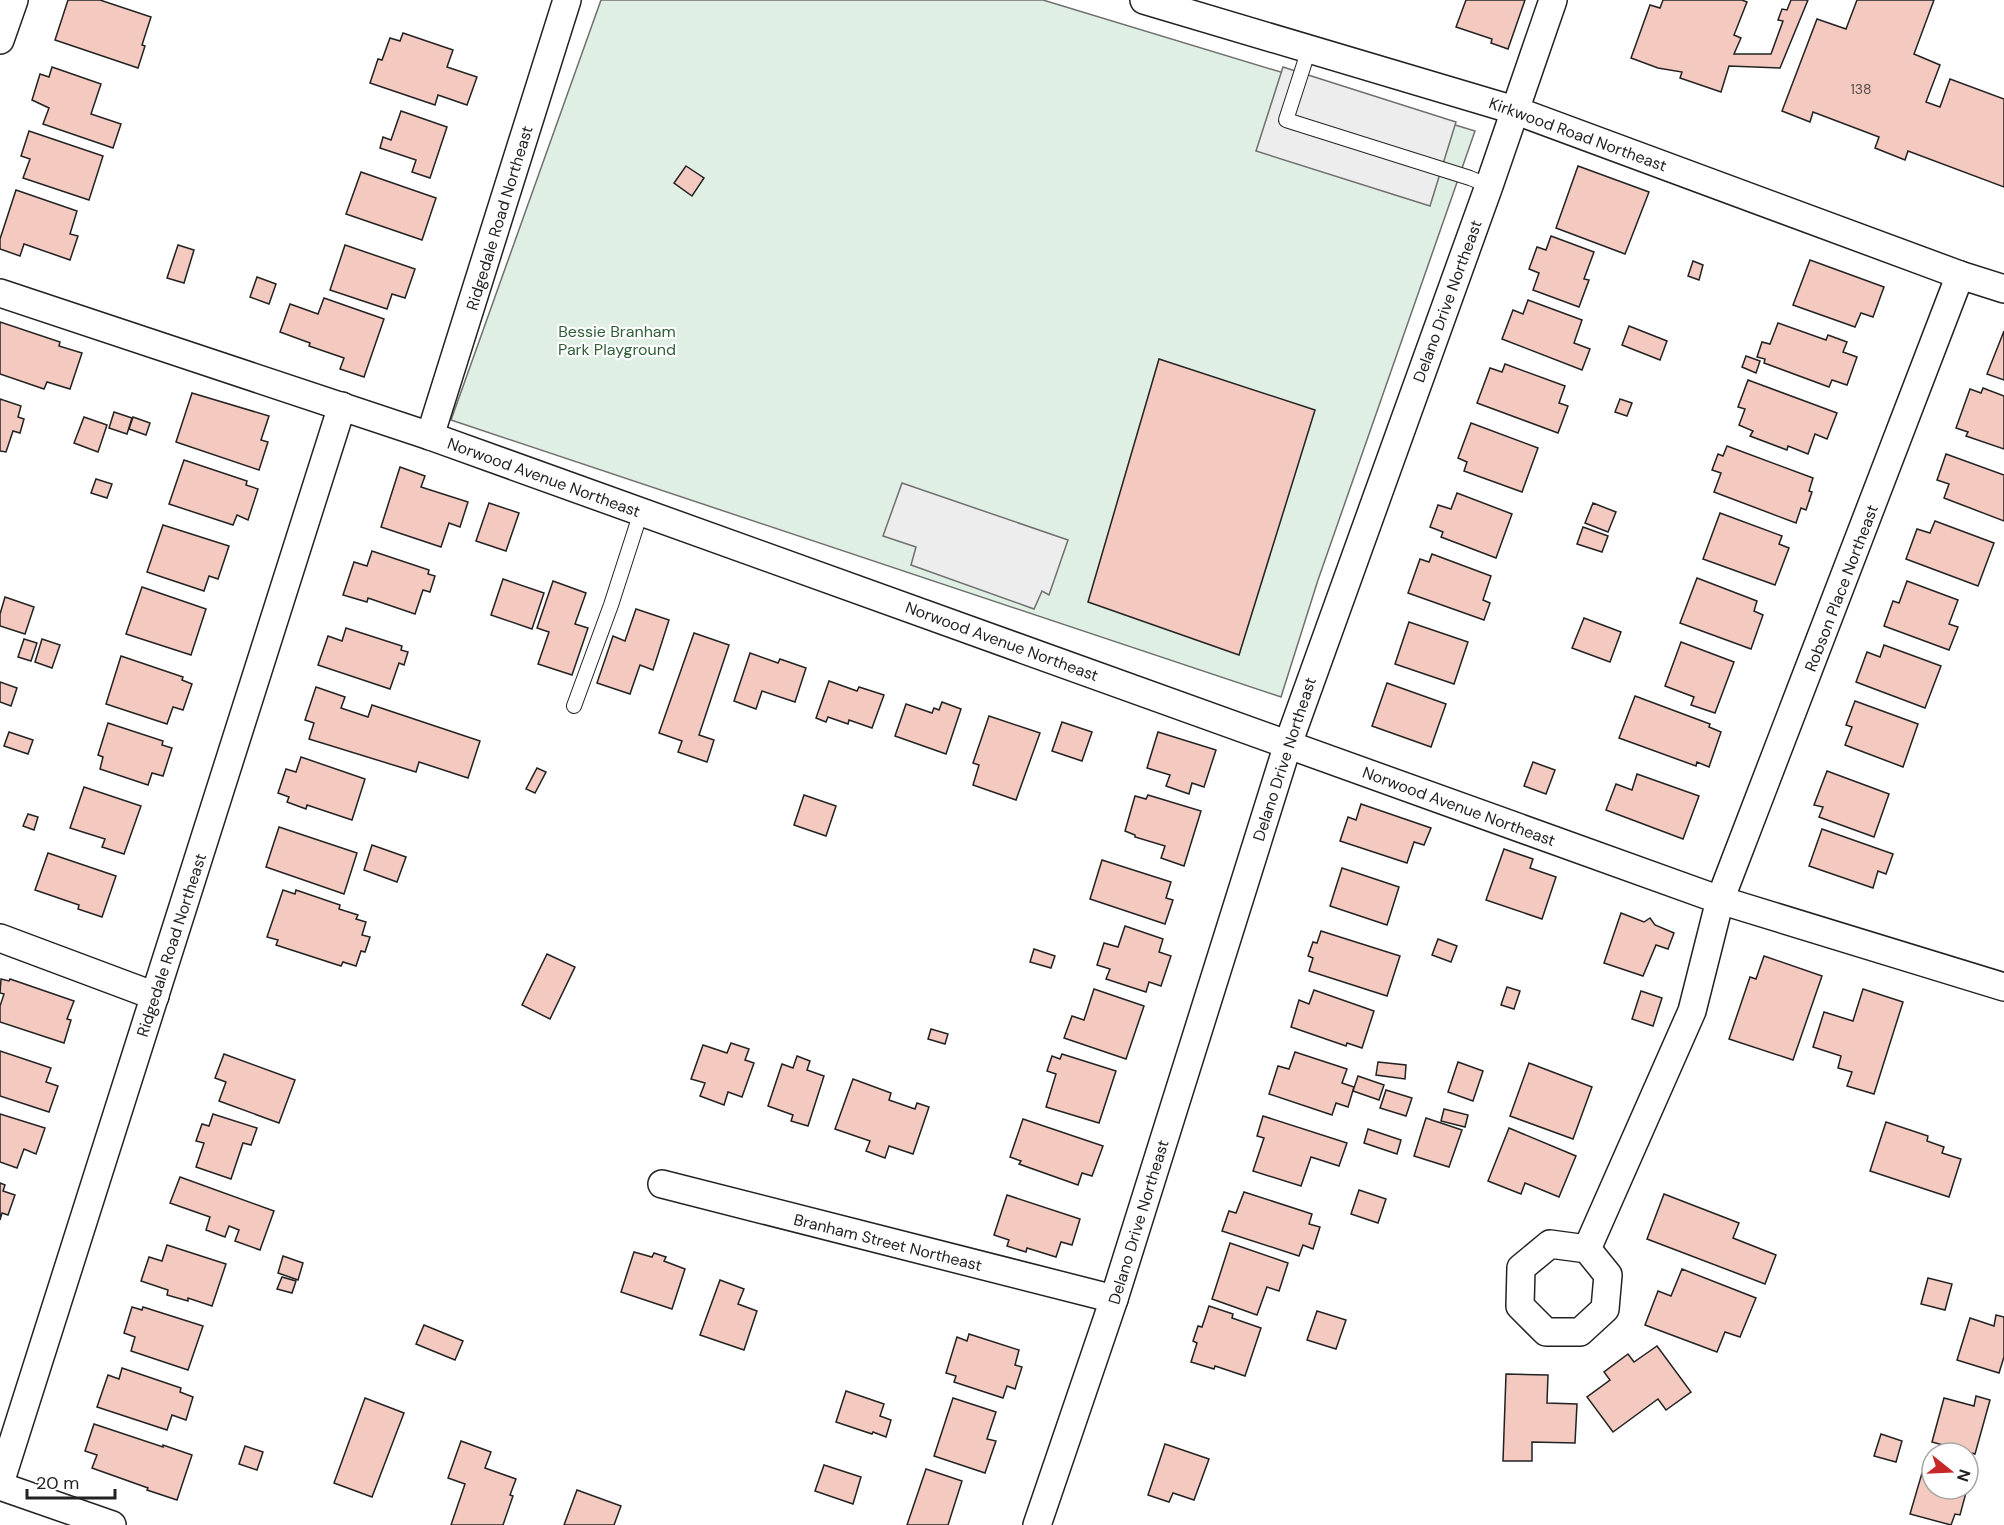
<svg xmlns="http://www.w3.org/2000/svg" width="2004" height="1525" viewBox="0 0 2004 1525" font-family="'DM Sans',sans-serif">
<rect width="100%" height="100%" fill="#fff"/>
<polygon fill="#e0efe3" stroke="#6f6f6f" stroke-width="1.5" points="601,0 1043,0 1475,131 1318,580 1281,697 451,420"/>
<g fill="#ededed" stroke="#6f6f6f" stroke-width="1.5">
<polygon points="1283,67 1456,122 1430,206 1256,151"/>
<polygon points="902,483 1068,540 1049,595 1042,591 1034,609 911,565 916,547 883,536"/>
</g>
<g fill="#f3c9c0" stroke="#222" stroke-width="1.5">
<polygon points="68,0 100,0 151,17 142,45 145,46 138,68 55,40"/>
<polygon points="1466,0 1525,0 1508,49 1491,43 1492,39 1456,27"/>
<polygon points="1663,0 1742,0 1747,2 1734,35 1741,38 1734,54 1771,54 1783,21 1778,20 1782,9 1787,10 1791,0 1808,0 1780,68 1729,66 1721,92 1680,78 1682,72 1658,68 1631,58 1650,5 1660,8"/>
<polygon points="1857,0 1934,0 1914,54 1940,65 1926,102 1940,107 1950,79 2004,99 2004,187 1908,151 1905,160 1875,148 1879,137 1813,112 1810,122 1782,111 1817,19 1846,29"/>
<polygon points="403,33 453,50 447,67 477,77 467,105 438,95 435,105 370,83 378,59 382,60 390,38 400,41"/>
<polygon points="52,67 101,84 91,114 121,124 113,148 43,124 49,108 32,100 40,74 49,77"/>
<polygon points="401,111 447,127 430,178 412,172 416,160 380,148 383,137 391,140"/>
<polygon points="29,131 103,156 89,200 23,178 30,159 21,156"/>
<polygon points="686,166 704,178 692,196 674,183"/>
<polygon points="1578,166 1649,192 1625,254 1556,228"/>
<polygon points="361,172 436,198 422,240 346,214"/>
<polygon points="16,190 77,211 70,234 78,236 70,260 24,244 20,256 0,249 0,239"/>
<polygon points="1551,236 1594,252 1584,279 1589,280 1579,307 1533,290 1539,273 1529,269 1537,247 1546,250"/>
<polygon points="178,245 194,250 184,283 167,278"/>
<polygon points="345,245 415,269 405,298 392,294 387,309 330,290"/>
<polygon points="1810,260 1884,287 1873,317 1861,313 1855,327 1793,305"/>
<polygon points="1693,261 1703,265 1699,280 1688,276"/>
<polygon points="257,277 276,284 269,304 250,297"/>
<polygon points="324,298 384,319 364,377 340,369 344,358 309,346 310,343 280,332 290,304 318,314"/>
<polygon points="1528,300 1582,320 1574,343 1590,349 1582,370 1502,339 1513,310 1523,314"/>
<polygon points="0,322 60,342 59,346 82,353 70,389 47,382 44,389 0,374"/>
<polygon points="1778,323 1826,340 1828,335 1847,342 1843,352 1857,357 1847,385 1832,380 1829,387 1764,363 1765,359 1757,357 1762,342 1770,344"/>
<polygon points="1629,326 1667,341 1660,360 1622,345"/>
<polygon points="2004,331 2004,380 1987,374"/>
<polygon points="1746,356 1760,361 1756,373 1742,367"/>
<polygon points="1159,359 1315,410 1239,655 1088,602"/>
<polygon points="1505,364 1565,386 1559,403 1568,406 1558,433 1477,403 1490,368 1502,372"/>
<polygon points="1748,380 1837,413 1827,439 1815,434 1808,454 1788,446 1787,450 1750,436 1753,431 1739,425 1745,409 1738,407"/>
<polygon points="1983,388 2004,396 2004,449 1966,436 1968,432 1956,428 1970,389 1981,393"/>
<polygon points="192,393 269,416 261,440 268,442 259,470 176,442"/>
<polygon points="0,399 21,406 18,417 24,419 20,433 13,431 6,452 0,451"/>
<polygon points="1620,399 1632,403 1627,416 1615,412"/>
<polygon points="114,412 132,418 127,434 109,428"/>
<polygon points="84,417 107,425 98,452 74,443"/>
<polygon points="133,417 150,423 146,435 129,429"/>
<polygon points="1471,423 1538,448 1522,492 1464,471 1467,462 1458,458"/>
<polygon points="1727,446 1813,478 1809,491 1812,492 1806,510 1801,508 1796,523 1714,492 1721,473 1712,470 1718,454 1723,456"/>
<polygon points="1946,454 2004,475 2004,521 1944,498 1949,484 1937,480"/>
<polygon points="184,460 247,481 246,485 258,489 248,520 237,515 233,525 169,504"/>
<polygon points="400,467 425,476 421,487 468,502 460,527 449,523 441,547 381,527"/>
<polygon points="96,479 112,484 107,498 91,493"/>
<polygon points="1457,493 1512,514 1496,558 1441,537 1443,532 1430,527 1438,505 1451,509"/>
<polygon points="489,503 519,513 506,551 476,541"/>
<polygon points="1593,503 1616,512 1608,532 1585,523"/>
<polygon points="1720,513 1782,536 1779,544 1789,548 1775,585 1703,559"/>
<polygon points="1935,521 1994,543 1978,586 1906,559 1917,529 1930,533"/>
<polygon points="163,525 229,546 218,579 209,576 204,591 147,572"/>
<polygon points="1583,527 1608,536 1602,552 1577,544"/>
<polygon points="372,551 429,570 428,574 435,576 430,592 423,590 415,614 368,598 367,602 343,595 354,562 367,566"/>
<polygon points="1432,554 1491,576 1483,600 1490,603 1484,620 1408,593 1420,559 1429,562"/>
<polygon points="1697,578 1757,601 1754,611 1763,615 1751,649 1680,623"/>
<polygon points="503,579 544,593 532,629 491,615"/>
<polygon points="553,581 586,593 575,624 588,628 572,675 538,664 549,632 537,628"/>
<polygon points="1907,581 1958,600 1949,624 1958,627 1949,650 1884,626 1893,601 1899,603"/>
<polygon points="142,587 206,609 191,655 126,634"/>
<polygon points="5,597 34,607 25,634 0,626 0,614"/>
<polygon points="636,609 669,620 653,670 640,665 630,694 597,683 613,636 625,641"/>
<polygon points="1584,618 1621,632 1610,662 1572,648"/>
<polygon points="1409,622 1468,642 1454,684 1395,664"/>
<polygon points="346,628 402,646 401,650 408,652 404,665 399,663 390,689 318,665 328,636 342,641"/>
<polygon points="694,633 729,645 699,735 714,740 707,762 678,752 682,741 659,733"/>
<polygon points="24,639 37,643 31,661 18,657"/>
<polygon points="42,639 60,645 52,668 35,662"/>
<polygon points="1681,642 1734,662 1715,713 1691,705 1694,697 1665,686"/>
<polygon points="1884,645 1941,666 1925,708 1856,682 1867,652 1880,657"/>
<polygon points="750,653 778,663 780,659 806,668 795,702 762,691 756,709 734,701"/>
<polygon points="121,656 183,677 182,680 192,684 183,710 173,707 167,724 106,704"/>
<polygon points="829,681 857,691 859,687 884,695 872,728 849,720 848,724 828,717 826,722 816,718"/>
<polygon points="0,682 17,688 11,706 0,702"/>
<polygon points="1387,683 1446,704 1431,747 1372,726"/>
<polygon points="316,687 345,697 341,708 368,717 372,705 480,741 468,778 419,762 416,772 309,739 314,723 305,720"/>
<polygon points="1635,696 1710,724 1709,727 1721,732 1709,767 1697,762 1696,766 1619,738"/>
<polygon points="1855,701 1918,724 1903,767 1845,745 1852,727 1846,725"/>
<polygon points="942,702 961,709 946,754 895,736 906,704 932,713 934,708 939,710"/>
<polygon points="989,716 1040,733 1016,800 973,785 979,765 973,763"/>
<polygon points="1062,722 1092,732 1082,761 1052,751"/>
<polygon points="108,723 163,741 162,745 172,748 163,776 152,773 148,785 100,769 103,757 98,755"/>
<polygon points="9,732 33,740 28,754 4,746"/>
<polygon points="1158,732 1216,750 1204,787 1192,783 1189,794 1166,786 1170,775 1147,768"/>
<polygon points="301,757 365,779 352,820 307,805 306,809 287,802 289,797 278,793 286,769 296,772"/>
<polygon points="1533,762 1555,770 1546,794 1524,786"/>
<polygon points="537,768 546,772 535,793 526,789"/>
<polygon points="1827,771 1889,794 1874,837 1819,817 1823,807 1814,805"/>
<polygon points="1637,774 1699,796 1683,839 1606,810 1616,784 1632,790"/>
<polygon points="84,787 141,806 124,854 102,847 105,839 70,828"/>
<polygon points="804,795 836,806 826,836 794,825"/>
<polygon points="1148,795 1201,811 1184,866 1161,858 1165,846 1135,837 1135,835 1125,831 1135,796 1146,799"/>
<polygon points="1361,804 1431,828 1424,845 1414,842 1407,863 1340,841 1348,817 1356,820"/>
<polygon points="28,814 38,817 34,830 23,826"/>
<polygon points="279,827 357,853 344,894 266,867"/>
<polygon points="1822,829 1893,854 1886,874 1878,871 1873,888 1809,866"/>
<polygon points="372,845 406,857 397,882 364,870"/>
<polygon points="1504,849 1533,859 1530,868 1556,877 1542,919 1486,900"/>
<polygon points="48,853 116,876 102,917 78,909 79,905 35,890"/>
<polygon points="1102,860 1171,882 1166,898 1173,900 1165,924 1090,899"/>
<polygon points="1342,868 1399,887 1387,925 1330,906"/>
<polygon points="283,890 295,894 296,890 340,905 339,909 358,915 356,919 366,922 362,935 370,937 365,952 361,951 356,966 343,962 341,966 276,945 278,940 267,937"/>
<polygon points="1621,913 1644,922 1650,918 1655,925 1674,933 1668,949 1656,945 1643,976 1604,963"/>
<polygon points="1125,926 1163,939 1159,952 1171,956 1161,986 1149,982 1146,992 1106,979 1110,969 1097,965 1104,943 1118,947"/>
<polygon points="1321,931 1400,956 1387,996 1309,971 1313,958 1308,956 1313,942 1317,943"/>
<polygon points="1438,939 1457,946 1451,962 1432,955"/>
<polygon points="1034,949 1055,956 1051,968 1030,962"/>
<polygon points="547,954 575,967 550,1019 522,1005"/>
<polygon points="1764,956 1822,976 1793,1060 1729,1039 1750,977 1756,979"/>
<polygon points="1,979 9,981 10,979 74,1001 67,1019 71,1020 64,1043 0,1022 0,1006 4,994 0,993"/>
<polygon points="1507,987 1520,991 1514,1009 1501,1005"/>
<polygon points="1094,989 1144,1006 1126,1059 1064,1038 1072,1016 1084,1020"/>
<polygon points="1863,989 1903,1002 1874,1094 1847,1086 1852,1072 1838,1068 1841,1056 1813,1047 1824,1012 1853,1021"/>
<polygon points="1314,990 1374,1011 1362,1048 1347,1043 1346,1046 1291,1027 1299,1000 1309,1004"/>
<polygon points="1641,991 1662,998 1653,1026 1632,1019"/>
<polygon points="931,1029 948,1034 945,1044 928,1039"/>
<polygon points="731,1043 749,1049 745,1060 754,1063 742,1097 728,1092 724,1105 700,1096 705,1083 691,1079 703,1045 727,1053"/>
<polygon points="0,1051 51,1068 46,1082 58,1086 49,1112 0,1096"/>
<polygon points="1295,1052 1347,1069 1342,1083 1354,1087 1348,1107 1336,1103 1332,1115 1269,1094 1278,1066 1289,1069"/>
<polygon points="224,1054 295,1080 279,1123 219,1101 226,1082 215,1078"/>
<polygon points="1062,1054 1116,1071 1099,1123 1046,1107 1056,1074 1047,1071 1052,1056 1060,1059"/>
<polygon points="797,1056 810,1061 807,1070 824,1076 808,1126 791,1121 793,1115 768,1106 782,1064 793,1068"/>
<polygon points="1378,1062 1406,1065 1405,1079 1376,1075"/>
<polygon points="1458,1062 1483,1071 1473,1101 1448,1092"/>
<polygon points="1529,1063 1592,1087 1573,1139 1510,1116"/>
<polygon points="1358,1076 1384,1085 1379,1100 1353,1091"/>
<polygon points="853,1079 891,1093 889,1100 915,1109 917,1103 929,1107 913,1154 889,1146 885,1158 866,1151 870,1141 835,1129"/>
<polygon points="1386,1090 1412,1098 1406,1116 1380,1108"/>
<polygon points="1444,1109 1468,1115 1465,1127 1441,1121"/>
<polygon points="0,1114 45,1128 36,1154 24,1149 17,1168 0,1162"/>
<polygon points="213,1114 257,1128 251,1145 243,1143 231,1179 196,1167 204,1143 196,1141 202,1124 209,1126"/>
<polygon points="1263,1116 1347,1143 1339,1166 1311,1157 1301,1186 1253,1171 1264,1138 1257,1136"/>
<polygon points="1426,1118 1462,1130 1449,1167 1414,1156"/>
<polygon points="1023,1119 1103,1146 1092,1176 1082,1173 1078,1185 1019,1164 1021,1161 1010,1157"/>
<polygon points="1886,1122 1928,1136 1927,1141 1944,1147 1942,1153 1961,1159 1949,1197 1870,1171"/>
<polygon points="1509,1128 1576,1156 1559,1197 1525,1183 1521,1194 1488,1181"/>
<polygon points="1368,1129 1401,1140 1397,1154 1364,1143"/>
<polygon points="180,1177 274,1211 260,1250 235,1241 239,1230 229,1226 225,1237 206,1230 210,1217 170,1203"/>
<polygon points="0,1183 5,1185 3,1191 15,1195 8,1215 2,1213 0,1220"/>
<polygon points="1359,1190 1386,1199 1378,1223 1351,1214"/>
<polygon points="1244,1192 1312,1214 1309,1224 1320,1227 1313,1249 1303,1245 1299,1256 1222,1231 1229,1211 1236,1213"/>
<polygon points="1664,1194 1739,1223 1733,1238 1776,1255 1765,1284 1647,1239"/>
<polygon points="1007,1195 1080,1219 1072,1245 1061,1242 1056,1257 1027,1248 1026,1252 1007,1246 1009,1240 994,1235"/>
<polygon points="1230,1243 1288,1263 1279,1291 1267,1287 1257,1315 1212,1299"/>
<polygon points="167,1245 226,1264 212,1306 188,1298 188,1301 167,1295 168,1290 141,1281 149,1257 162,1261"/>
<polygon points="634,1252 652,1257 654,1253 666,1257 664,1261 685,1269 672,1309 621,1292"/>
<polygon points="283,1256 303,1263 298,1280 278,1273"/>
<polygon points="1682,1269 1756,1298 1740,1337 1725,1332 1717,1352 1645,1325 1658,1291 1671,1296"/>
<polygon points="282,1277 296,1281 292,1293 277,1289"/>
<polygon points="1928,1278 1952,1284 1945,1310 1921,1304"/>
<polygon points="720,1280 744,1289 738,1304 757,1311 744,1350 700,1335"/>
<polygon points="1209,1306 1233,1314 1232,1318 1261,1328 1245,1376 1215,1366 1214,1369 1191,1362 1197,1343 1193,1341 1198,1326 1202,1327"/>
<polygon points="132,1307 142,1310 143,1307 203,1326 188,1370 131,1351 135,1337 124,1333"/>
<polygon points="1317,1311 1346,1320 1336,1349 1307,1340"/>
<polygon points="1996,1315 2004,1317 2004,1357 1999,1373 1957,1360 1970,1318 1994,1326"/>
<polygon points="424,1325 463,1341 455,1360 416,1344"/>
<polygon points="969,1334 1019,1350 1015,1365 1022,1367 1015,1389 1007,1386 1003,1398 954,1382 956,1376 946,1373 957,1337 967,1341"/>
<polygon points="1657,1346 1691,1392 1666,1410 1658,1399 1613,1432 1587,1397 1610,1380 1604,1372 1628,1354 1634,1362"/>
<polygon points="122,1368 181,1388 180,1392 193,1397 186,1420 172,1415 167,1430 97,1407 108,1375 119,1379"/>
<polygon points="1506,1374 1548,1375 1547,1403 1577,1404 1575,1443 1532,1442 1532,1461 1503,1461"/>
<polygon points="846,1391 884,1404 880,1416 891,1420 886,1437 873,1432 872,1434 836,1422"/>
<polygon points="1976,1396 1990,1400 1975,1454 1932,1442 1944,1398 1974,1406"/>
<polygon points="365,1398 404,1413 372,1497 334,1483"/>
<polygon points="953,1398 996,1412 987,1439 996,1441 985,1473 934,1456"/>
<polygon points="94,1424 163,1447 163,1445 192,1455 177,1500 147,1490 148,1488 92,1468 97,1455 85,1451"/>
<polygon points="1881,1434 1902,1441 1896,1462 1874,1456"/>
<polygon points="461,1441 491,1452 485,1468 516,1479 510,1495 513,1496 503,1525 451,1525 465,1484 448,1478"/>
<polygon points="1165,1444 1209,1459 1194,1500 1173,1493 1169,1502 1148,1495"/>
<polygon points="245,1446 263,1452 257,1470 239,1464"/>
<polygon points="824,1465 861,1477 853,1504 815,1491"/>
<polygon points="926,1469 962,1481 948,1525 907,1525"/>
<polygon points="1922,1473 1932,1475 1932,1489 1967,1489 1960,1515 1955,1514 1951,1525 1910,1514"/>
<polygon points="577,1490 621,1506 614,1525 564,1525"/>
</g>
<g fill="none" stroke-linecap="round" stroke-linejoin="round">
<g stroke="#222" stroke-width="16">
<g id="lane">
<polyline points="1309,49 1286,120 1470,178 1489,186"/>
<polyline points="574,706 611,605 641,512"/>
</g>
</g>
<g stroke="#222" stroke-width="30">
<g id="street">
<polyline points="1144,0 1514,110 1960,275 2004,289"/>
<polyline points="0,40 14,0"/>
<polyline points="0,293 430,436 1720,900 2004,987"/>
<polyline points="430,436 567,0"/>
<polyline points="0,938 155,996"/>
<polyline points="662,1184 1114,1299"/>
<polygon points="1550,1244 1587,1249 1608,1275 1605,1309 1580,1332 1546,1332 1520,1306 1521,1268"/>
<polyline points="1587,1249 1692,1011 1720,900 1960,275"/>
<polyline points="0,1483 342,406"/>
<polyline points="0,1486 112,1525"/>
<polyline points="1037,1525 1114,1299 1288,744 1489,186 1553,0"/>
</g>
</g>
<use href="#lane" stroke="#fff" stroke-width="14"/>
<use href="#street" stroke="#fff" stroke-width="27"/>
</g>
<g text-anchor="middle" stroke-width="4.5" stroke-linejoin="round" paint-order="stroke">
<g font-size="14" fill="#564c4a">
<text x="1861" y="94">138</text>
</g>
<g font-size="16" fill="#222" stroke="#fff">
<text transform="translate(1578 134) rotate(20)" y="6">Kirkwood Road Northeast</text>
<text transform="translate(499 218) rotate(-73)" y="6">Ridgedale Road Northeast</text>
<text transform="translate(1447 301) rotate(-70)" y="6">Delano Drive Northeast</text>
<text transform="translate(544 477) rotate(20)" y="6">Norwood Avenue Northeast</text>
<text transform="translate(1841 588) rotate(-69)" y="6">Robson Place Northeast</text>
<text transform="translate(1002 641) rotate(20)" y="6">Norwood Avenue Northeast</text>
<text transform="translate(1284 759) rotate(-72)" y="6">Delano Drive Northeast</text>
<text transform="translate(1459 806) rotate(20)" y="6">Norwood Avenue Northeast</text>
<text transform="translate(171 945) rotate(-72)" y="6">Ridgedale Road Northeast</text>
<text transform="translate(1138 1222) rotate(-73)" y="6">Delano Drive Northeast</text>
<text transform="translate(888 1242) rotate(14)" y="6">Branham Street Northeast</text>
</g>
<g font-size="16" fill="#2f5e38" stroke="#fff">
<text x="617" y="337">Bessie Branham<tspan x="617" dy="18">Park Playground</tspan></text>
</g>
</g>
<g transform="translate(1950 1471) rotate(108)"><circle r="28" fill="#ffffff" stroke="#a7a7a7" stroke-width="1.5"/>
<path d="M0-4.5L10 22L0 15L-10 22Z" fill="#c62828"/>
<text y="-9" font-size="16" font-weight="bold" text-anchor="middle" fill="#222222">N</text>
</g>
<path d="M27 1489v9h88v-9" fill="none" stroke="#222222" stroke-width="3"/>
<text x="36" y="1489" font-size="18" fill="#222222" stroke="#ffffff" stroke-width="4.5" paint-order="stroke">20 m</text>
</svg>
